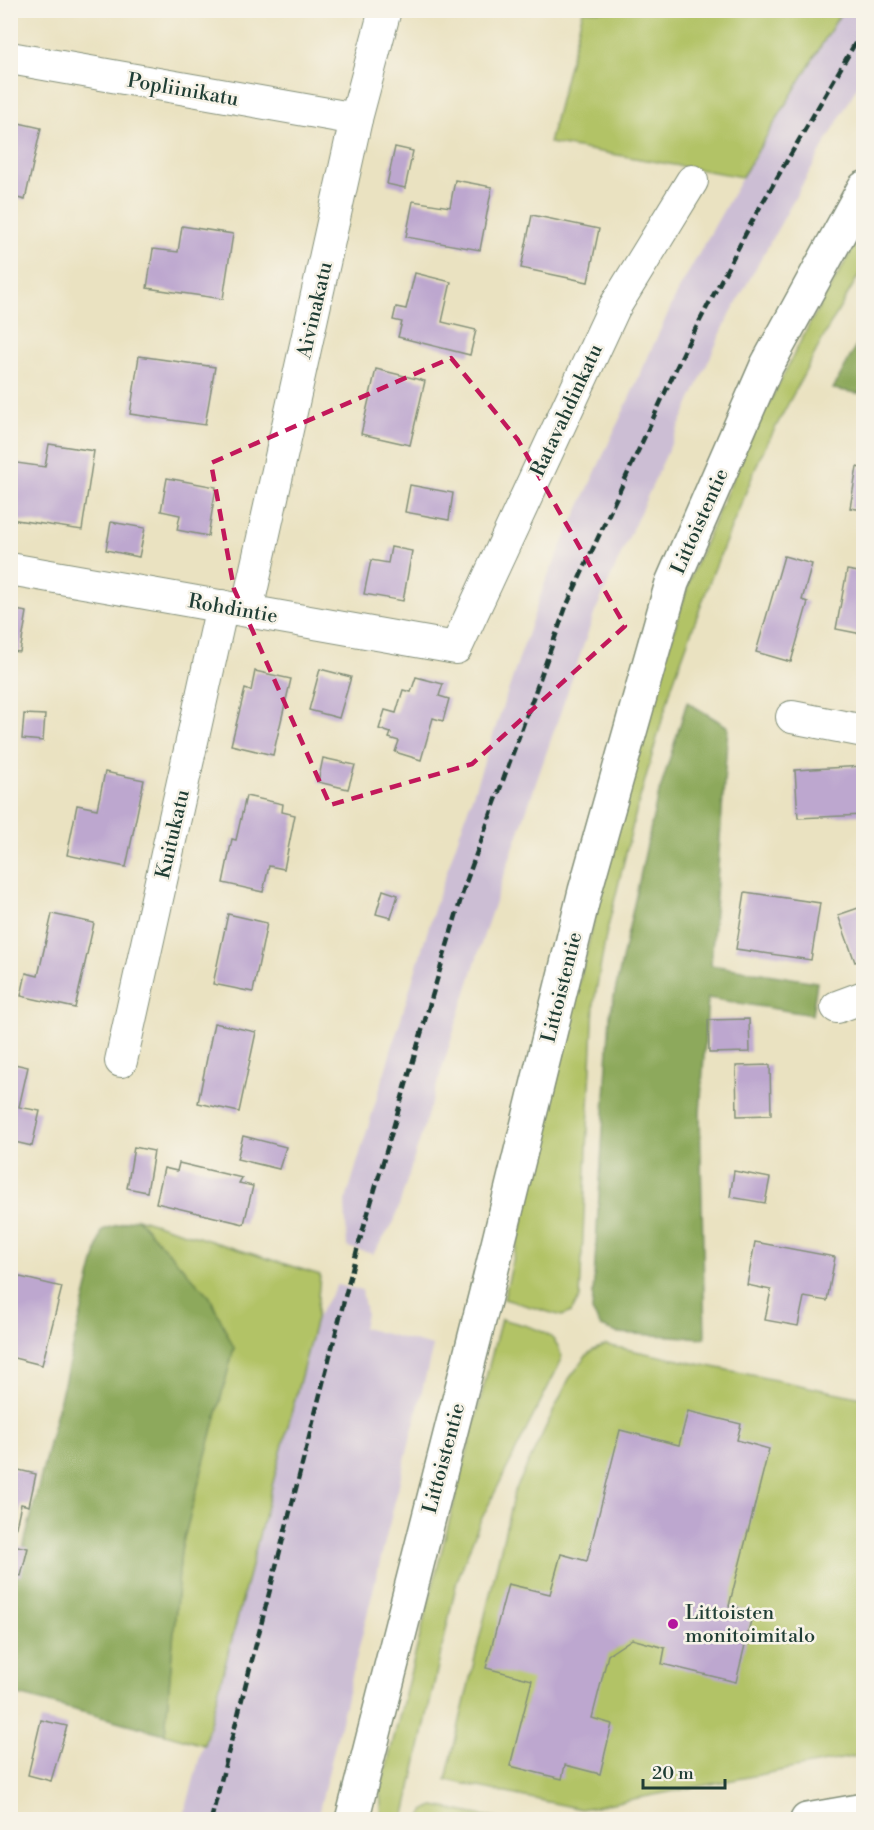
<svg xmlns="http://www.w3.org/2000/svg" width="874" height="1830" viewBox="0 0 874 1830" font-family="'Libre Bodoni',serif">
<rect width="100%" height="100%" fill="#f7f3e8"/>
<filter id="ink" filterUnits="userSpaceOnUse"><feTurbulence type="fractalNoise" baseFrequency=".0167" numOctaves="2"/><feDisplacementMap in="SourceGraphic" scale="12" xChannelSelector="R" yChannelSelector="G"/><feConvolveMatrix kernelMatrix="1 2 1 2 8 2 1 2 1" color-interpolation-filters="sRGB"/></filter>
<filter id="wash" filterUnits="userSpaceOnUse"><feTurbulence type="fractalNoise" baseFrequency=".008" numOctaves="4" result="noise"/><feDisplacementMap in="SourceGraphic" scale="24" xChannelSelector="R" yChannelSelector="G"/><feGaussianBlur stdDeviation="1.35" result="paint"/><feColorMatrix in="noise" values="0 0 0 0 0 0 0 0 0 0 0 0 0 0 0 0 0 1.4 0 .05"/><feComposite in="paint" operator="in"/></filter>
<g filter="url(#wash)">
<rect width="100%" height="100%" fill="#eae2c1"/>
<g fill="#ccbed4">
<polygon points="836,11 863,11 863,76 728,318 595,612 488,922 394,1222 373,1254 347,1247 345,1203 436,903 544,585 679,289"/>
<polygon points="337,1285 362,1290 366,1313 363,1328 433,1346 317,1819 183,1820 316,1319"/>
</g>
<g fill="#b2c366" stroke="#68804d" stroke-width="1.5">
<polygon points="583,11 842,11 742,177 549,143"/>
<polygon points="863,231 863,268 830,325 761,455 712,575 672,685 636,812 606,935 594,1003 580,1298 571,1312 562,1316 504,1299 619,814 656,686 692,573 746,448 810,323"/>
<polygon points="137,1218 320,1275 316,1319 204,1745 165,1734 181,1550 234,1348"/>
<path d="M501,1319C524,1326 562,1329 561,1361L479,1524L457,1581L404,1819H382L380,1792Z"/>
<polygon points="606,1345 863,1398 863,1755 581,1809 446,1780 514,1493 569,1379 587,1355 593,1350"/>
<path d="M435,1806L499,1819H420C423,1811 426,1808 435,1806Z"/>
</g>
<g fill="#8da95b" stroke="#567348" stroke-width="1.5">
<polygon points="863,333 863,394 833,389"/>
<polygon points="687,702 728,727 711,965 817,982 812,1015 708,998 700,1114 705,1338 617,1333 601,1327 592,1311 610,1015 656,803"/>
<polygon points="137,1218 210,1297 234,1348 181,1550 165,1734 11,1693 11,1597 102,1230"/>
</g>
<g id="blocks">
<g fill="#bda7cf">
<polygon points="10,121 41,128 25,200 10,196"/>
<polygon points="395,147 413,151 405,188 387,184"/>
<polygon points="455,180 492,187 480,250 406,237 413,201 450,207"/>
<polygon points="532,215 599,229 588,282 521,268"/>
<polygon points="182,226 233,234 223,299 147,288 153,249 178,252"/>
<polygon points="415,273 451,282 442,322 476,330 470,355 398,337 402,322 393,320 396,307 406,309"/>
<polygon points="139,356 215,367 205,425 130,414"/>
<polygon points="376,369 425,381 410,445 361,434"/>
<polygon points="49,444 94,451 82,530 10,519 10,462 45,467"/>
<polygon points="857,467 864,469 864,510 850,508"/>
<polygon points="167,478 216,487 208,536 177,530 180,515 161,511"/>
<polygon points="410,485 453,493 449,520 405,512"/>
<polygon points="111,522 145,528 139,557 106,550"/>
<polygon points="391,547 412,551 403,601 364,594 371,560 388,563"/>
<polygon points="784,556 812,564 802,600 808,602 791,662 756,652"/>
<polygon points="847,570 864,573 862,634 836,629"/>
<polygon points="10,609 27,612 20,652 10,651"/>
<polygon points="320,669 351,677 339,718 309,710"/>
<polygon points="255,671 291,679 273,755 231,745 245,689 251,691"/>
<polygon points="416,677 443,684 439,696 449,699 443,721 433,718 421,760 395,752 399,741 389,738 391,733 379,729 385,710 396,713 403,690 411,692"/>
<polygon points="24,714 45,715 43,741 22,739"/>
<polygon points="323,758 355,765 348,789 318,782"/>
<polygon points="864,766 864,815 798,818 795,770"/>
<polygon points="105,772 144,780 126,867 67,855 77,805 97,809"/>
<polygon points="246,796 283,804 282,812 295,815 284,869 269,866 263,892 223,883 232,839 236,840"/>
<polygon points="383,890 398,895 391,918 376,914"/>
<polygon points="745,892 820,903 811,960 736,949"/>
<polygon points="864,906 864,959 855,962 838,915"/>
<polygon points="52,914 94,923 75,1008 21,996 26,973 38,976"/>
<polygon points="228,914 267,923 253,992 213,984"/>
<polygon points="749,1019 750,1052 709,1053 708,1020"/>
<polygon points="214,1023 256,1032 239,1112 198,1103"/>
<polygon points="10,1063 28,1067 19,1107 40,1111 32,1146 10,1141"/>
<polygon points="770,1065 771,1115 737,1116 736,1066"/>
<polygon points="243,1136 286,1147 279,1169 237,1159"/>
<polygon points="134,1147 154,1151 147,1192 127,1188"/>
<polygon points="179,1163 242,1178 239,1183 253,1186 244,1224 156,1203 164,1168 177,1171"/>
<polygon points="734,1171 770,1178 765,1203 730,1197"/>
<polygon points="755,1242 835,1257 827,1301 804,1297 798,1326 765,1320 771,1290 747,1285"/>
<polygon points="16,1276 62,1287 42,1365 10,1357 10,1296"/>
<polygon points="688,1411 741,1424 737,1440 769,1449 729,1606 753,1612 736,1682 662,1664 665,1648 632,1639 608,1655 592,1718 612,1724 600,1774 565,1765 562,1779 510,1766 532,1680 486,1668 508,1584 550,1594 561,1554 587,1561 620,1430 679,1445"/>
<polygon points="10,1468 36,1474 29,1506 21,1504 12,1545 28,1548 21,1576 10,1574"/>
<polygon points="41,1720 67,1726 51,1781 28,1775"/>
</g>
</g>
</g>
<g filter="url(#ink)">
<use href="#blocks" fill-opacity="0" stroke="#84907a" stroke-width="1.5"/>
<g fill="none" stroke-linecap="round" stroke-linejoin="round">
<g stroke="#84907a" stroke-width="34">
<g id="minor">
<polyline points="10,58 356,119"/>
<polyline points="10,569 456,648 614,308 692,181"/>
<polyline points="247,610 356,119 385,10"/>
<polyline points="792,717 864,731"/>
<polyline points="837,1007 864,997"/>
<polyline points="121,1061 222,606"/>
</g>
</g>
<g stroke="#84907a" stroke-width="36">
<g id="tertiary">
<polyline points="352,1820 486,1293 585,891 672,583 767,365 864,188"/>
<polyline points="807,1820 864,1810"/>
</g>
</g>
<use href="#minor" stroke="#fff" stroke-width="32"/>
<use href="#tertiary" stroke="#fff" stroke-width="33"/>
<polyline stroke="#1f3d34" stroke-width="4.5" stroke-dasharray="9 4.5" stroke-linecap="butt" points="211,1820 357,1250 465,885 566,607 686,347 756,214 864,28"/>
</g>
</g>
<path fill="none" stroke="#c2185b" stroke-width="4.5" stroke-dasharray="12 8" stroke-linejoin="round" d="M451,358L518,440L625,626L472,764L330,805L234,589L211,463Z"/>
<circle fill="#b5179e" stroke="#f7f3e8" stroke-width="2" cx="673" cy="1624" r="6"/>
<g text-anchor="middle" stroke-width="5" stroke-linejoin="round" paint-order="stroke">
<g font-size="20" fill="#1f3d34" stroke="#f7f3e8">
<text transform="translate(183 89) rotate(10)" y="7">Popliinikatu</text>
<text transform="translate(314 310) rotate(-77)" y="7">Aivinakatu</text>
<text transform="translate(566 410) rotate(-65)" y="7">Ratavahdinkatu</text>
<text transform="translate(699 521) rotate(-66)" y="7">Littoistentie</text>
<text transform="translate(233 608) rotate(10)" y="7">Rohdintie</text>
<text transform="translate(172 834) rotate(-77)" y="7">Kuitukatu</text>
<text transform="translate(561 987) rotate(-76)" y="7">Littoistentie</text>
<text transform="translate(443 1458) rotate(-75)" y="7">Littoistentie</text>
</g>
<g font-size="20" fill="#1f3d34" stroke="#f7f3e8" text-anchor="start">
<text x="685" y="1619">Littoisten<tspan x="685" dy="23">monitoimitalo</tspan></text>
</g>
</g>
<rect width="874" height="1830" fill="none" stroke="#f7f3e8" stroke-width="36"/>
<path d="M643 1779v9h82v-9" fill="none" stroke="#1f3d34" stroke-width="3"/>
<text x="652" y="1779" font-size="18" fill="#1f3d34" stroke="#f7f3e8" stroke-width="4.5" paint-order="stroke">20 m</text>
</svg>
